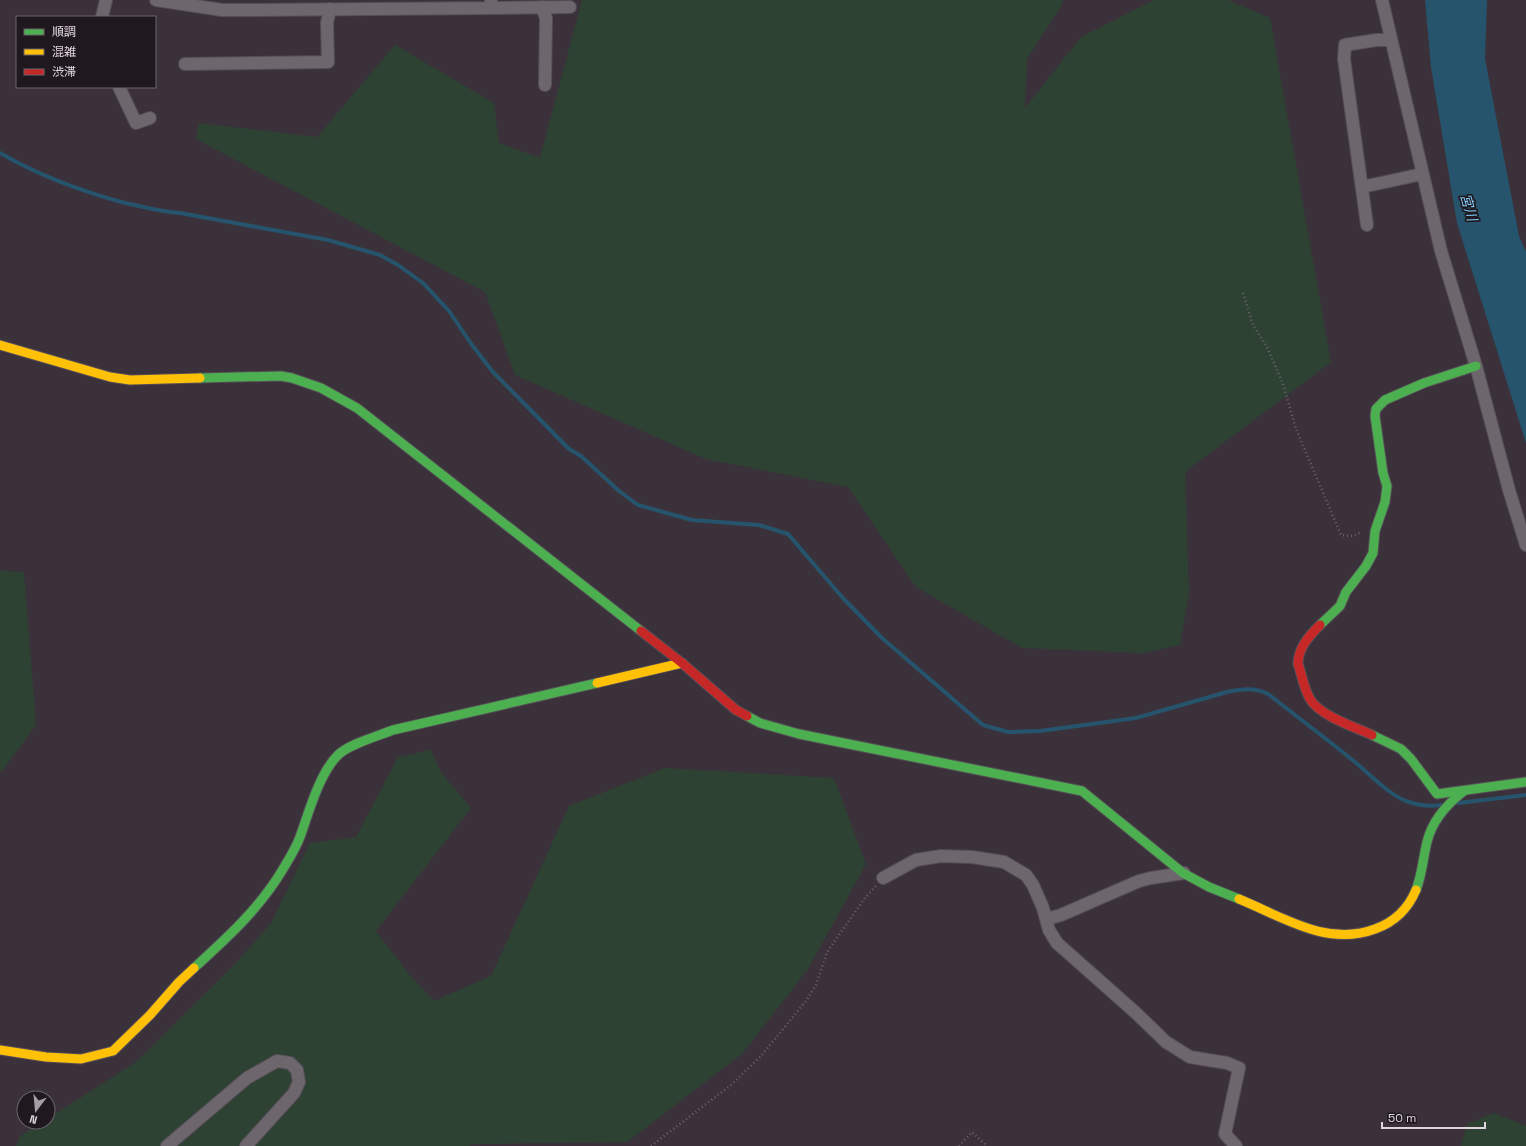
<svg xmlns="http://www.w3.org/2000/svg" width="1526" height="1146" viewBox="0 0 1526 1146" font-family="'Space Grotesk','Noto Sans JP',sans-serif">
<rect width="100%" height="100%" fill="#3a313a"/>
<g fill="#2e4234">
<polygon points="582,0 1062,0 1063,3 1027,59 1025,108 1081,37 1154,0 1228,0 1270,18 1331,362 1185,472 1189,594 1180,645 1144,653 1022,648 916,587 848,487 706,459 515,375 485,292 196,139 199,123 317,137 395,45 494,103 499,143 540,158"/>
<polygon points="0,571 24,572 36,725 2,771 0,771"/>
<polygon points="431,750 440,771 471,808 376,931 409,974 434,1001 491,976 569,806 665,768 834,778 866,864 808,969 742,1054 627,1142 477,1144 468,1146 16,1146 20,1136 43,1122 48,1122 48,1119 137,1061 236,963 271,923 310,843 356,837 398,757"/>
<polygon points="1494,1113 1526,1126 1526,1146 1461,1146 1467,1124"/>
</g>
<polygon fill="#27546d" points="1425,0 1487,0 1485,59 1519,236 1526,252 1526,443 1457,223 1431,67"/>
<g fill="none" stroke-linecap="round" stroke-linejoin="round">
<g stroke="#27546d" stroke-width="4">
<path d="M0,153C40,176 80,191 125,203C144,207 161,212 180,213L328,240L380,255L398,265L423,283L449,311L472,345L493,372L569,449L581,456L619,491L638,505L692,520L759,525L788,534L842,597L882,638L983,725L1008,732L1040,731L1136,718L1227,692C1242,689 1254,687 1268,694C1296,716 1323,736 1350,758C1367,771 1386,793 1406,801C1417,805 1429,807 1441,805"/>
<polyline points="1458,803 1526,795"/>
</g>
<g stroke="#564e56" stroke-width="14">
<g id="street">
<polyline points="156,0 222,10 251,10 492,8 491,0"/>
<polyline points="1382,0 1441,251 1476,366 1509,490 1526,545"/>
<polyline points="542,7 546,18 545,85"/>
<polyline points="492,8 570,7"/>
<polyline points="102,17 106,0"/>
<polyline points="185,64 328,62 327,23 330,9"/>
<polyline points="119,87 136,123 150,118"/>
<polyline points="1362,187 1422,174"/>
<polyline points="1367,225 1344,59 1345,45 1376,40 1391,40"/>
<polyline points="883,878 916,860 941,856 972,857 1004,862 1026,875 1033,885 1043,908 1049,930 1057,943 1136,1013 1166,1042 1190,1057 1227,1063 1239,1068 1225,1134 1236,1146"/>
<polyline points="1047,919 1061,915 1139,881 1151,878 1184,873"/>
<polyline points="167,1146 247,1078 277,1061 290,1063 297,1070 299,1082 294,1093 246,1146"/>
</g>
</g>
<g stroke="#564e56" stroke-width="11">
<g id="fast">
<polyline points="200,378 281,376 292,378 321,388 357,408 641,631"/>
<polyline points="1320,625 1340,606 1346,592 1366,566 1373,553 1375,531 1385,502 1387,486 1383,473 1375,416 1376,409 1385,400 1424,383 1476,366"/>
<polyline points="747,716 760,723 799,734 1082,791 1183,873 1209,887 1239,899"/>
<polyline points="1372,735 1401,749 1411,759 1437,794 1526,782"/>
<path d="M1416,890C1422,875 1423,858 1427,842C1432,821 1447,804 1464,791"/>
<path d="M194,968C227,938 260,908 283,869C289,859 296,848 300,837C309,812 319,774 338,755C349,744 378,736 393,730L597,683"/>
</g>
</g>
<g stroke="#564e56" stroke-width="11">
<g id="slow">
<polyline points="0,345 110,377 130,380 200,378"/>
<polyline points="597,683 682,663"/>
<path d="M1239,899C1283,917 1327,947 1375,929C1395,922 1408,909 1416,890"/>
<polyline points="0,1050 46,1057 81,1059 113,1051 150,1015 179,982 194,968"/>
</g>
</g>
<g stroke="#564e56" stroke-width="11">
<g id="jam">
<path d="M1320,625C1309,636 1298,648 1298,664C1302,675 1304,689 1310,699C1320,716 1355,727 1372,735"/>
<polyline points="641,631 682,663 736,710 747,716"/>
</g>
</g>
<g stroke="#6a646a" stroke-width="2.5" stroke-dasharray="1 3" stroke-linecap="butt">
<polyline points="1243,293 1253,325 1267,347 1283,384 1296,429 1341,535 1353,536 1360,533"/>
<polyline points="651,1146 731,1085 761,1056 806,1001 816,985 827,952 865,898 876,886"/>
<polyline points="959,1146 972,1132 987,1146"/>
</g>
<use href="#street" stroke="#6d666d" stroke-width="12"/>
<use href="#fast" stroke="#4caf50" stroke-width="9"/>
<use href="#slow" stroke="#ffc107" stroke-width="9"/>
<use href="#jam" stroke="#c62828" stroke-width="9"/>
</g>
<g text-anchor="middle" stroke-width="3.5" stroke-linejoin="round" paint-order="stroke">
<g font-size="14" font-style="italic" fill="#7fcefa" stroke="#20181f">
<text transform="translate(1469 207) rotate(74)" y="5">宮川</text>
</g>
</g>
<rect x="16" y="16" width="140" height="72" fill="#20181f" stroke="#6d646c"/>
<rect x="24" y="29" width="20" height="6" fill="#4caf50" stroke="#6d646c"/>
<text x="52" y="36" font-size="12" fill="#e0d5df">順調</text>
<rect x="24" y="49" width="20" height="6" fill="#ffc107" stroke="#6d646c"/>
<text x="52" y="56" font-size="12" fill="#e0d5df">混雑</text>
<rect x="24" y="69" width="20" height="6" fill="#c62828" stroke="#6d646c"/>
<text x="52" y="76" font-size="12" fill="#e0d5df">渋滞</text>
<g transform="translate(36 1110) rotate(196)"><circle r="19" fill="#20181f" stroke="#6d646c"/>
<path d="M0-3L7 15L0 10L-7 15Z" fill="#a69ca5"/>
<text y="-6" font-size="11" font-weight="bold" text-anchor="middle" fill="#e0d5df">N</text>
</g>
<path d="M1382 1122v6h103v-6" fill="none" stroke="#e0d5df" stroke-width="2"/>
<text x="1388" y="1122" font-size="12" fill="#e0d5df" stroke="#20181f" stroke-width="3" paint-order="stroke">50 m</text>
</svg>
